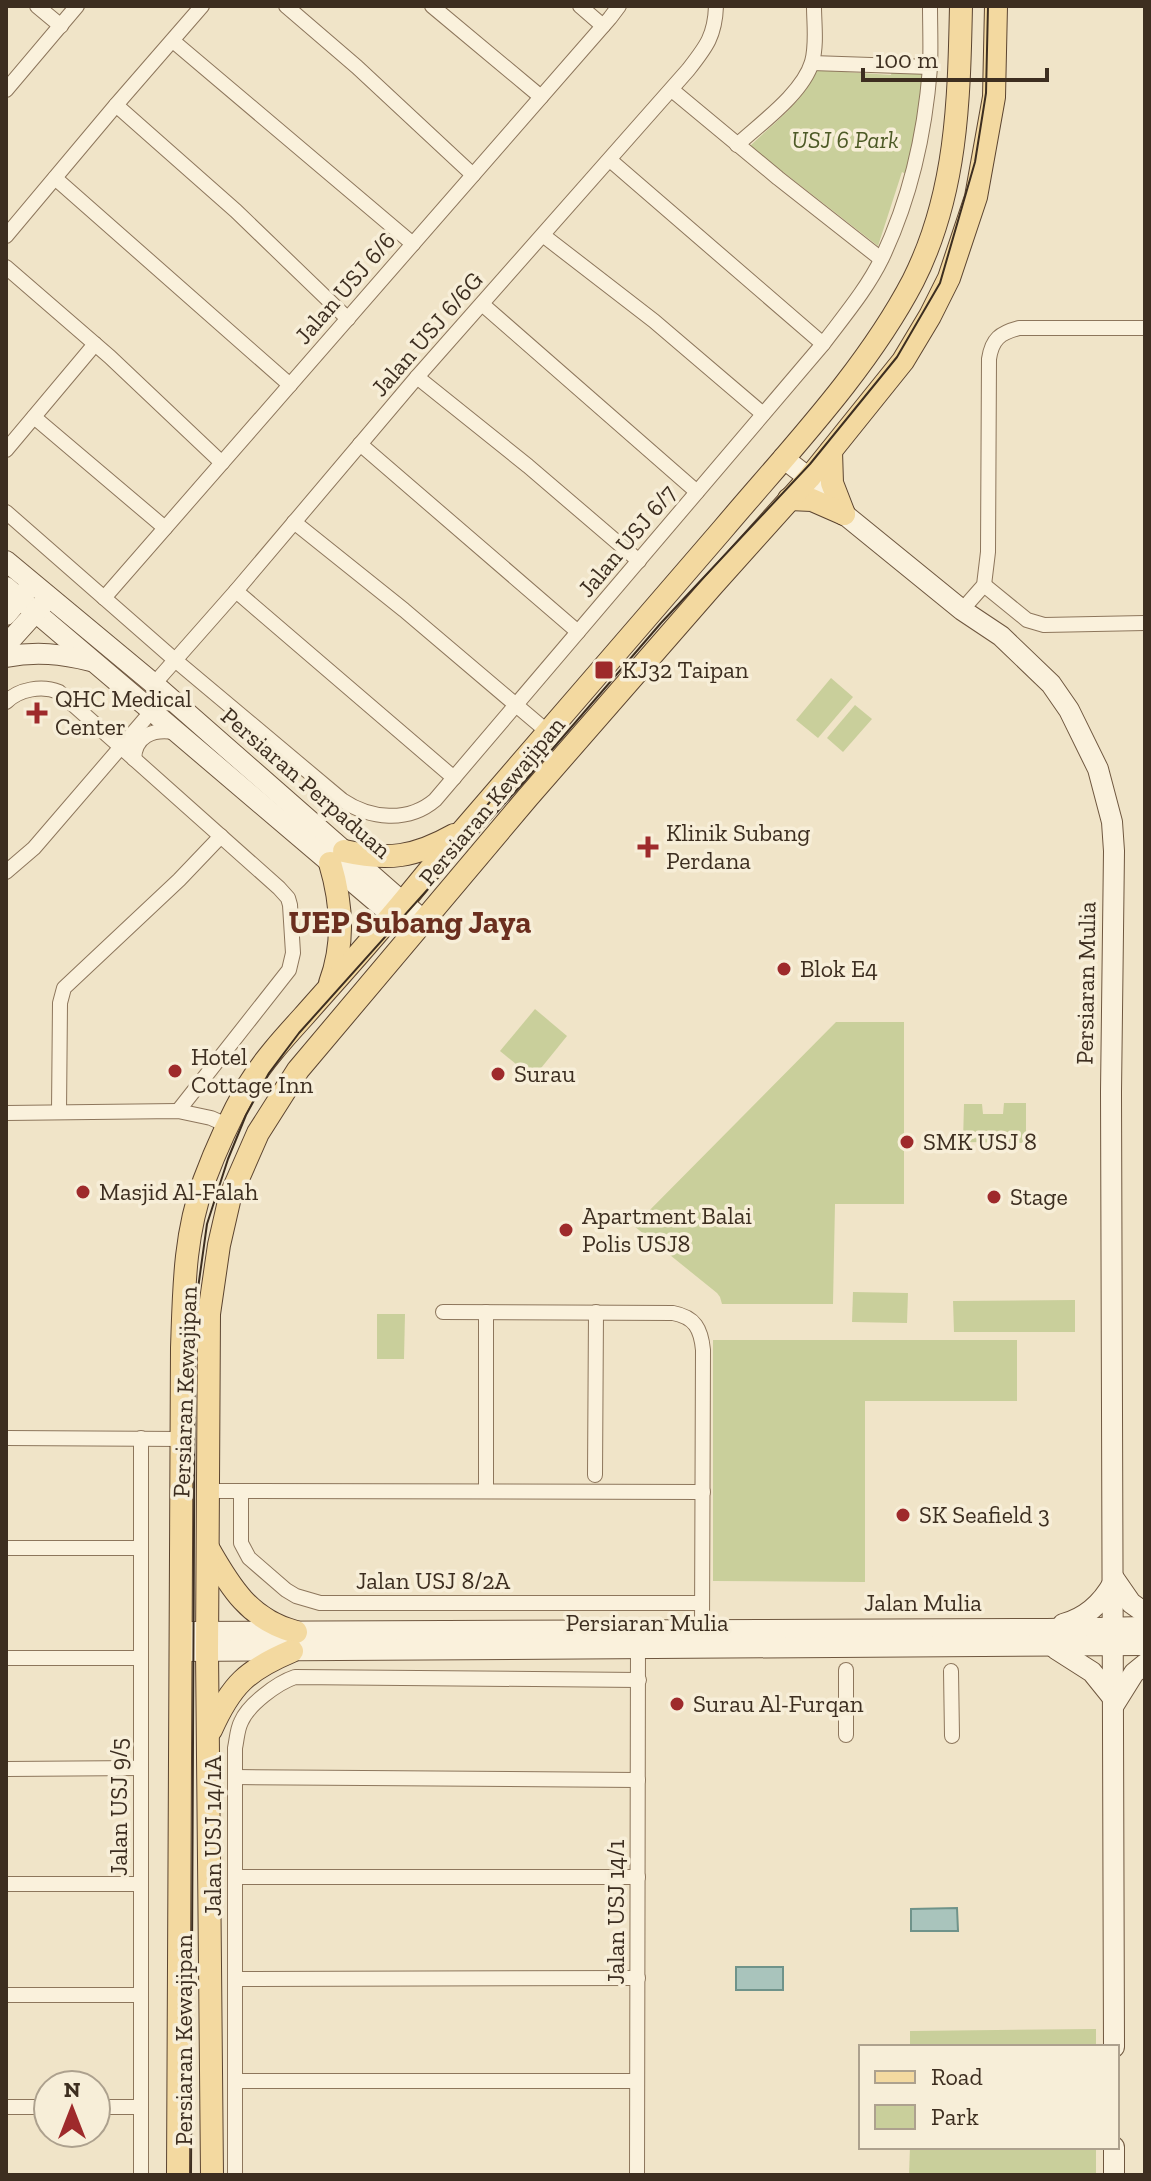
<svg xmlns="http://www.w3.org/2000/svg" width="1151" height="2181" viewBox="0 0 1151 2181" font-family="'Zilla Slab',serif">
<rect width="100%" height="100%" fill="#f0e4c8"/>
<g fill="#c9cf9b">
<path d="M892,69L926,72L915,146L906,174L902,172L878,246L750,146C775,122 803,102 817,70L891,75Z"/>
<polygon points="831,678 853,697 818,738 796,720"/>
<polygon points="855,705 872,719 843,752 827,738"/>
<polygon points="535,1009 567,1036 533,1078 500,1051"/>
<polygon points="836,1022 904,1022 904,1204 835,1204 833,1304 722,1304 720,1297 717,1293 634,1226"/>
<polygon points="1004,1103 1026,1103 1026,1143 963,1142 964,1104 982,1104 983,1114 1003,1114"/>
<polygon points="853,1292 908,1293 907,1323 852,1322"/>
<polygon points="1075,1300 1075,1332 954,1332 953,1301"/>
<polygon points="377,1314 405,1314 404,1359 377,1359"/>
<polygon points="713,1340 1017,1340 1017,1401 865,1401 865,1582 713,1581"/>
<polygon points="1096,2029 1096,2047 910,2047 910,2031"/>
<polygon points="910,2147 1096,2147 1096,2175 909,2175"/>
</g>
<g fill="#a9c4bc" stroke="#6f938a" stroke-width="2">
<polygon points="957,1908 958,1931 911,1931 911,1909"/>
<rect x="736" y="1967" width="47" height="23"/>
</g>
<g fill="none" stroke-linecap="round" stroke-linejoin="round">
<g stroke="#8d765c" stroke-width="16">
<g id="street">
<polyline points="37,6 61,26"/>
<polyline points="286,6 357,67 473,175"/>
<polyline points="432,6 541,97"/>
<polyline points="580,6 603,26"/>
<polyline points="173,41 413,244"/>
<polyline points="812,63 930,67"/>
<polyline points="6,90 77,6"/>
<polyline points="672,90 778,178 881,259"/>
<polyline points="116,105 236,211 348,319"/>
<path d="M737,145C761,123 803,93 812,62C817,44 814,24 814,6"/>
<polyline points="610,160 823,344"/>
<polyline points="55,178 290,385"/>
<polyline points="6,236 116,105 202,6"/>
<polyline points="544,236 654,321 763,414"/>
<polyline points="6,267 110,357 222,463"/>
<polyline points="482,304 697,492"/>
<polyline points="417,377 528,466 639,561"/>
<polyline points="34,417 165,528"/>
<polyline points="360,444 578,632"/>
<polyline points="6,450 95,344"/>
<path d="M6,512L175,660L342,800C370,819 408,823 435,800L823,344C844,316 867,289 882,258C910,199 925,132 930,68C931,47 930,26 930,6"/>
<polyline points="294,522 404,610 549,733"/>
<polyline points="984,585 1027,620 1044,625 1145,623"/>
<polyline points="236,591 454,778"/>
<polyline points="104,598 610,18 619,6"/>
<path d="M962,610L984,585L988,552L989,359C992,339 1000,333 1019,328H1145"/>
<path d="M154,684L236,591L417,377L688,70C706,47 715,36 716,6"/>
<path d="M6,702C19,689 42,685 59,692L279,888L288,898L290,905L293,953L289,970L178,1111"/>
<path d="M134,759C135,736 153,729 173,732"/>
<polyline points="6,872 34,848 151,712"/>
<polyline points="59,1112 60,1003 64,988 179,880 221,836"/>
<polyline points="6,1113 178,1111 211,1118 229,1126"/>
<path d="M443,1312L673,1313C695,1317 701,1329 703,1350L702,1629"/>
<polyline points="6,1438 182,1439"/>
<polyline points="141,1438 141,2175"/>
<polyline points="595,1475 596,1312"/>
<polyline points="208,1491 703,1492"/>
<polyline points="241,1491 241,1543 249,1558 286,1590 296,1596 320,1603 702,1603"/>
<polyline points="486,1491 486,1312"/>
<polyline points="6,1548 140,1548"/>
<polyline points="6,1658 141,1658"/>
<polyline points="846,1670 846,1735"/>
<polyline points="951,1671 952,1736"/>
<polyline points="6,1769 141,1768"/>
<polyline points="235,1777 638,1780"/>
<polyline points="235,1877 638,1877"/>
<polyline points="6,1884 141,1884"/>
<polyline points="235,1979 638,1978"/>
<polyline points="6,1995 141,1995"/>
<polyline points="235,2081 637,2081"/>
<polyline points="6,2107 48,2107"/>
<polyline points="96,2107 141,2107"/>
<path d="M235,2175V1748C237,1739 237,1730 241,1722C248,1705 277,1683 295,1677L639,1680"/>
<polyline points="637,2175 638,1639"/>
</g>
</g>
<g stroke="#6f573f" stroke-width="22">
<g id="secondary">
<polyline points="783,458 809,478 844,514 962,610 1001,636 1051,684 1069,710 1098,769 1112,822 1114,851 1111,1092 1114,2047"/>
<polyline points="6,561 154,684 424,921"/>
<path d="M6,587C141,703 277,818 413,933"/>
<polyline points="6,615 27,590"/>
<polyline points="6,645 43,604"/>
<path d="M6,657C36,651 62,654 91,661"/>
<polyline points="1113,1577 1131,1603 1145,1613"/>
<path d="M1063,1624C1085,1618 1102,1603 1113,1583"/>
<polyline points="181,1632 1047,1629 1145,1627"/>
<polyline points="1056,1649 1092,1672 1113,1698"/>
<polyline points="181,1651 1145,1645"/>
<polyline points="1114,1705 1134,1673 1145,1664"/>
<polyline points="1114,2147 1114,2175"/>
</g>
</g>
<g stroke="#5b4430" stroke-width="24">
<g id="primary">
<polyline points="831,451 832,483 844,514"/>
<polyline points="789,499 812,500 844,514"/>
<path d="M344,851C388,861 415,857 454,835"/>
<path d="M330,863C342,903 345,943 330,983"/>
<path d="M208,1548C230,1587 250,1620 296,1632"/>
<path d="M211,1730C231,1685 247,1670 292,1651"/>
<path d="M178,2175L182,1348C184,1291 184,1235 204,1181C216,1149 231,1116 248,1086C263,1061 283,1039 303,1017C333,983 364,949 393,914C417,886 440,856 465,828C551,728 637,629 723,529C788,452 866,371 913,281C957,194 959,101 961,6"/>
<polyline points="212,2175 207,1651 209,1314 219,1245 230,1197 258,1133 298,1070 528,797 712,586 809,478 903,361 930,316 949,278 976,197 994,97 996,6"/>
</g>
</g>
<use href="#street" stroke="#faf1dc" stroke-width="14"/>
<use href="#secondary" stroke="#faf1dc" stroke-width="20"/>
<use href="#primary" stroke="#f3d9a0" stroke-width="22"/>
<g stroke="#3d2e20" stroke-width="2">
<polyline points="469,826 551,732"/>
<polyline points="191,2175 195,1310 207,1224 228,1159 246,1115 269,1073 299,1033 524,782 661,623 810,464 897,357 940,283 975,162 986,93 988,6"/>
</g>
</g>
<g fill="#9e2a2b" stroke="#f7eed8" stroke-width="3">
<rect x="594" y="660" width="20" height="20" rx="4"/>
<path d="M33 701h8v8h8v8h-8v8h-8v-8h-8v-8h8z"/>
<path d="M644 835h8v8h8v8h-8v8h-8v-8h-8v-8h8z"/>
<circle cx="784" cy="969" r="8"/>
<circle cx="175" cy="1071" r="8"/>
<circle cx="498" cy="1074" r="8"/>
<circle cx="907" cy="1142" r="8"/>
<circle cx="83" cy="1192" r="8"/>
<circle cx="994" cy="1197" r="8"/>
<circle cx="566" cy="1230" r="8"/>
<circle cx="903" cy="1515" r="8"/>
<circle cx="677" cy="1704" r="8"/>
</g>
<g text-anchor="middle" stroke-width="7" stroke-linejoin="round" paint-order="stroke">
<g font-size="24" font-style="italic" fill="#4d5a26" stroke="#f7eed8">
<text x="845" y="148">USJ 6 Park</text>
</g>
<g font-size="24" fill="#3d2e20" stroke="#f7eed8">
<text transform="translate(345 288) rotate(-49)" y="8">Jalan USJ 6/6</text>
<text transform="translate(427 334) rotate(-49)" y="8">Jalan USJ 6/6G</text>
<text transform="translate(627 541) rotate(-50)" y="8">Jalan USJ 6/7</text>
<text transform="translate(306 783) rotate(41)" y="8">Persiaran Perpaduan</text>
<text transform="translate(492 801) rotate(-50)" y="8">Persiaran Kewajipan</text>
<text transform="translate(1086 983) rotate(-89)" y="8">Persiaran Mulia</text>
<text transform="translate(185 1392) rotate(-88)" y="8">Persiaran Kewajipan</text>
<text x="433" y="1589">Jalan USJ 8/2A</text>
<text x="923" y="1611">Jalan Mulia</text>
<text x="647" y="1631">Persiaran Mulia</text>
<text transform="translate(119 1807) rotate(-90)" y="8">Jalan USJ 9/5</text>
<text transform="translate(213 1836) rotate(-90)" y="8">Jalan USJ 14/1A</text>
<text transform="translate(616 1912) rotate(-90)" y="8">Jalan USJ 14/1</text>
<text transform="translate(184 2040) rotate(-90)" y="8">Persiaran Kewajipan</text>
</g>
<g font-size="24" fill="#3d2e20" stroke="#f7eed8" text-anchor="start">
<text x="622" y="678">KJ32 Taipan</text>
<text x="55" y="707">QHC Medical<tspan x="55" dy="28">Center</tspan></text>
<text x="666" y="841">Klinik Subang<tspan x="666" dy="28">Perdana</tspan></text>
<text x="800" y="977">Blok E4</text>
<text x="191" y="1065">Hotel<tspan x="191" dy="28">Cottage Inn</tspan></text>
<text x="514" y="1082">Surau</text>
<text x="923" y="1150">SMK USJ 8</text>
<text x="99" y="1200">Masjid Al-Falah</text>
<text x="1010" y="1205">Stage</text>
<text x="582" y="1224">Apartment Balai<tspan x="582" dy="28">Polis USJ8</tspan></text>
<text x="919" y="1523">SK Seafield 3</text>
<text x="693" y="1712">Surau Al-Furqan</text>
</g>
<g font-size="32" font-weight="bold" fill="#6b2e1e" stroke="#f7eed8">
<text x="410" y="933">UEP Subang Jaya</text>
</g>
</g>
<rect width="1151" height="2181" fill="none" stroke="#3d2e20" stroke-width="16"/>
<rect x="859" y="2045" width="260" height="104" fill="#f7eed8" stroke="#ada18e" stroke-width="2"/>
<rect x="875" y="2071" width="40" height="12" fill="#f3d9a0" stroke="#ada18e" stroke-width="2"/>
<text x="931" y="2085" font-size="24" fill="#3d2e20">Road</text>
<rect x="875" y="2105" width="40" height="24" fill="#c9cf9b" stroke="#ada18e" stroke-width="2"/>
<text x="931" y="2125" font-size="24" fill="#3d2e20">Park</text>
<g transform="translate(72 2109)"><circle r="38" fill="#f7eed8" stroke="#ada18e" stroke-width="2"/>
<path d="M0-6L14 30L0 20L-14 30Z" fill="#9e2a2b"/>
<text y="-12" font-size="22" font-weight="bold" text-anchor="middle" fill="#3d2e20">N</text>
</g>
<path d="M863 68v12h184v-12" fill="none" stroke="#3d2e20" stroke-width="4"/>
<text x="875" y="68" font-size="24" fill="#3d2e20" stroke="#f7eed8" stroke-width="6" paint-order="stroke">100 m</text>
</svg>
